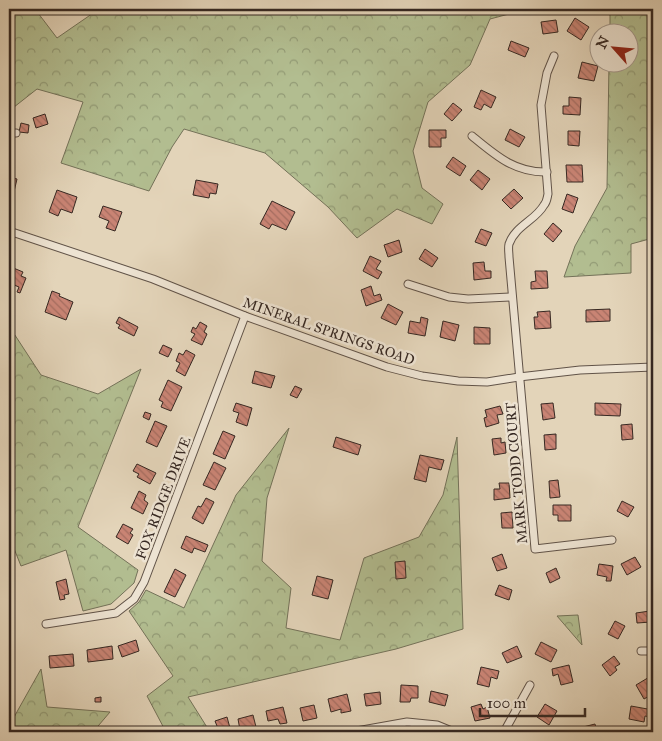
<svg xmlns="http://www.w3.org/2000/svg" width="662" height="741" viewBox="0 0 662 741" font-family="'IM FELL Great Primer',serif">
<defs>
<pattern id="forest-crowns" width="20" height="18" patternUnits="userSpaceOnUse" patternTransform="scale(1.25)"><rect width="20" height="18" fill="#b2bd90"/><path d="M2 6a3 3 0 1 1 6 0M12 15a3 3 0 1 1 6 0" fill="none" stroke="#929a75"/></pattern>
<pattern id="building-back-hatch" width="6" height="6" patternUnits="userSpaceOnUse" patternTransform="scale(1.25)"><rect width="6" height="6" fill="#c98474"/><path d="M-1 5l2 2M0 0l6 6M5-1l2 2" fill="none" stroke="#a46c5f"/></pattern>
</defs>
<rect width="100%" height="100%" fill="#e3d4b9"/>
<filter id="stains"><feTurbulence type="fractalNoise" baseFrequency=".004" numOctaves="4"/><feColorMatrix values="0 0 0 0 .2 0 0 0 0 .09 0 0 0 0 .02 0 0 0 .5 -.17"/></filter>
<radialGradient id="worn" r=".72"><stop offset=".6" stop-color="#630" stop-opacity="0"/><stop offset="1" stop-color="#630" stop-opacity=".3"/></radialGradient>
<g fill="url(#forest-crowns)" stroke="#747259">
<polygon points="9,9 35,9 57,38 99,9 528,9 490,19 470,65 428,102 413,151 422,188 443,204 432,224 397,209 357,238 328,207 265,153 184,129 172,147 149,191 61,163 83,102 37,89 9,111"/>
<polygon points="599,9 653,9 653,238 631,244 631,273 564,277 575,246 607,188 609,63 630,62 630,32 610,32 610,15"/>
<polygon points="9,326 41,375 98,394 141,369 78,527 138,570 134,583 111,604 83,611 66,550 21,566 9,536"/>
<polygon points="289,428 267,498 262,561 291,588 286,628 340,640 364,558 419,537 443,495 457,437 463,629 396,649 188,697 210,732 166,732 147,696 173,676 129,611 139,602 146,590 184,608 236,495"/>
<polygon points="578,615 582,645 557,616"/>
<polygon points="41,669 47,707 110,712 93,732 9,732 9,726"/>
</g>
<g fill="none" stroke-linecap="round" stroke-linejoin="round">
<polyline stroke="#717d7d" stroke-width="2" points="478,12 488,9"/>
</g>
<g fill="url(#building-back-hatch)" stroke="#362822">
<polygon points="575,18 589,27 581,40 567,31"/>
<polygon points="556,20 558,32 543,34 541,22"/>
<polygon points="511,41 529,48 525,57 508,50"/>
<polygon points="582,62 598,66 594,81 578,78"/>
<polygon points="481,90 496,97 491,108 484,104 481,110 474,107"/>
<polygon points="569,97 581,98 580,115 563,114 563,106 569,106"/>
<polygon points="453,103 462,110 452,121 444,114"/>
<polygon points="45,114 48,124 36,128 33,118"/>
<polygon points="21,123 29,125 28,133 19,132"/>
<polygon points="510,129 525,137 519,147 505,140"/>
<polygon points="429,130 446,130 446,138 441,138 441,147 429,147"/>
<polygon points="568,131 580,131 579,146 568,145"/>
<polygon points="453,157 466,166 460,176 446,167"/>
<polygon points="566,165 582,165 583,182 567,182"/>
<polygon points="478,170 490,179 482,190 470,180"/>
<polygon points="9,177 17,179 13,196 9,195"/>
<polygon points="196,180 218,184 216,194 210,193 209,198 193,195"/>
<polygon points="514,189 523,198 511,209 502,200"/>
<polygon points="57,190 77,197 72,213 61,209 58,216 49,212"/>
<polygon points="567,194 578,198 573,213 562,209"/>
<polygon points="272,201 295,212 286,230 272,224 269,229 260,224"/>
<polygon points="103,206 122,212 115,231 106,228 109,221 99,217"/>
<polygon points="553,223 562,231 553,242 544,234"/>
<polygon points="481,229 492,233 486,246 475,242"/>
<polygon points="399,240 402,252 388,257 384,245"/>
<polygon points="425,249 438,258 432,267 419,259"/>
<polygon points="370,256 381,261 376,269 382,272 378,279 363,271"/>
<polygon points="484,262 485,271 491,271 491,278 474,280 473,263"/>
<polygon points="11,267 23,272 21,276 26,278 20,293 17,292 19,287 9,283 9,272"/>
<polygon points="535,271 547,271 548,288 531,289 531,282 536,281"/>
<polygon points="371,286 374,296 380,294 382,300 366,306 361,290"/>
<polygon points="52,291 60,294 59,296 73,302 66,320 45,312"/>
<polygon points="388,304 403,312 396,325 381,318"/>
<polygon points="610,309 610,321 586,322 586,310"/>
<polygon points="550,311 551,328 535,329 534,317 538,317 537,312"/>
<polygon points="119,317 138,327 134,336 118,328 120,325 116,323"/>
<polygon points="421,317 428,319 425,336 408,333 410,321 420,323"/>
<polygon points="443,321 459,325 455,341 440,337"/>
<polygon points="200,322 207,326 204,332 207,334 202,345 191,340 195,334 191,332 193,327 196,329"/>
<polygon points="474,327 490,328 490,344 474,344"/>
<polygon points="163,345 172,349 168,357 159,353"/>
<polygon points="186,350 195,355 185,376 176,371 180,363 176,361 179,353 183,355"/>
<polygon points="255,371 275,376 271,388 252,383"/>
<polygon points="168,380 182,387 171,411 161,407 163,402 159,400"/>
<polygon points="295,386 302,389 297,398 290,395"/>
<polygon points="236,403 252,408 247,426 236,422 239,413 233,411"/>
<polygon points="553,403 555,418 543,420 541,404"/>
<polygon points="595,403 621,404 620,416 595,415"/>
<polygon points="500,406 503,414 497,415 499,423 486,427 484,418 487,417 485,410"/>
<polygon points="145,412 151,414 149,420 143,417"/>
<polygon points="155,421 167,426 157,447 146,442"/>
<polygon points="632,424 633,439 622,440 621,425"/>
<polygon points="223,431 235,436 225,459 213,454"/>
<polygon points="556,434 556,449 545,450 544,435"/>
<polygon points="336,437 361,445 358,455 333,447"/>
<polygon points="501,438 501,443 505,442 506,453 494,455 492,439"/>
<polygon points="420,455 444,460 441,470 429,467 426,482 414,479"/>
<polygon points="214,462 226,468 215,490 203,485"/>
<polygon points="137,464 156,473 150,484 137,477 139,474 133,471"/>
<polygon points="558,480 560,497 550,498 549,481"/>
<polygon points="499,483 509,483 510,498 494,500 494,489 500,489"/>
<polygon points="139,491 146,495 144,500 148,503 143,514 131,508"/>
<polygon points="206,498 214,502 203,524 192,518 198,506 201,507"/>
<polygon points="622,501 634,507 628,517 617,511"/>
<polygon points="553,505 571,505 571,521 558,521 558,515 553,515"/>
<polygon points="512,512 513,528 502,528 501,513"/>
<polygon points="123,524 133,529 130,533 133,535 128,544 116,537"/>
<polygon points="186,536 208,545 205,552 194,548 192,553 181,548"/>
<polygon points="502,554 507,568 497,571 492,558"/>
<polygon points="635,557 641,567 627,575 621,564"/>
<polygon points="405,561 406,578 396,579 395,562"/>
<polygon points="599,564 613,566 611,581 606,581 607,577 597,575"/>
<polygon points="556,568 560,578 550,583 546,573"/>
<polygon points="175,569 186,575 175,597 164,592"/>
<polygon points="317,576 333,580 328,599 312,595"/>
<polygon points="66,579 69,594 64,595 65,599 60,600 56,582"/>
<polygon points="499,585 512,590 509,600 495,595"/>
<polygon points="650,611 651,622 637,623 636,613"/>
<polygon points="615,621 625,626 618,639 608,634"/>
<polygon points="136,640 139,651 122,657 118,646"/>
<polygon points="541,642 557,650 551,662 535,654"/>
<polygon points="112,646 113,659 88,662 87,650"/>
<polygon points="517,646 522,657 507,663 502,653"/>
<polygon points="73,654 74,666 50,668 49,656"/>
<polygon points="614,656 620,664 615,667 617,670 610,676 602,665"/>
<polygon points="569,665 573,682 561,685 558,674 553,676 552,669"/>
<polygon points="481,667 499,671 497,679 491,677 489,687 477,684"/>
<polygon points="651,676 653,680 653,685 651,686 653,689 653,694 644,699 636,685"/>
<polygon points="401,685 418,686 418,698 411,698 410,702 400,702"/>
<polygon points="431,691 448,695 445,706 429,702"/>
<polygon points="380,692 381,704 366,706 364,694"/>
<polygon points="347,694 351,711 341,713 341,709 331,712 328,699"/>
<polygon points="101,697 101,702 95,702 95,698"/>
<polygon points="481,704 483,709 487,707 490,718 475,721 471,707"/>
<polygon points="545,704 557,711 549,725 537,717"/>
<polygon points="314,705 317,718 303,721 300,708"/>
<polygon points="631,706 653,710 651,717 645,716 644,722 629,719"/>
<polygon points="283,707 287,723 280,724 278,719 268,721 266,711"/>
<polygon points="253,715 257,731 247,732 246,729 240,730 238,719"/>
<polygon points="227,717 230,728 219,731 215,721"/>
<polygon points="595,724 597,732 580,732 579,728"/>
</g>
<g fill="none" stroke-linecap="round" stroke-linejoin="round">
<g stroke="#615348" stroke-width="9">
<g id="minor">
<path d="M554,56L547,73L541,105L548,194C547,198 547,202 544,205C536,220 515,226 509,244C508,248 509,253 509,257L535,549L612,540"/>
<polyline points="9,133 16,133"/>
<path d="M472,136C495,155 515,173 547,172"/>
<polyline points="9,231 153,279 245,316 387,367 422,376 458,381 487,382 519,377 580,370 653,367"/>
<polyline points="408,284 449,297 468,299 512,297"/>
<polyline points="46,624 116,613 134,599 144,582 245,316"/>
<polyline points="641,651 653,651"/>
<polyline points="351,732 407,722 437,725 454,732"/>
<polyline points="504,732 530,685"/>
</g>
</g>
<use href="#minor" stroke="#ede3d2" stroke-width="7"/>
</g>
<g text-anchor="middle" stroke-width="5" stroke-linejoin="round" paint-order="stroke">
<g font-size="14" fill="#362822" stroke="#ede3d2">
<text transform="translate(329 331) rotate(19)" y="5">MINERAL SPRINGS ROAD</text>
<text transform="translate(516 473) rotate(-95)" y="5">MARK TODD COURT</text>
<text transform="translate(163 498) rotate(-69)" y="5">FOX RIDGE DRIVE</text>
</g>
</g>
<rect width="662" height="741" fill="none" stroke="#e3d4b9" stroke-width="30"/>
<rect x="10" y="10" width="642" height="721" fill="none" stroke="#362822" stroke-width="2.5"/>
<rect x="15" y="15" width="632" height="711" fill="none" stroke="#362822"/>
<g transform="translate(614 48) rotate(297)"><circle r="24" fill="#ede3d2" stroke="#a4988c"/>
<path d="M0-4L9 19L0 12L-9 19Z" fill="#8f2418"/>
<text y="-8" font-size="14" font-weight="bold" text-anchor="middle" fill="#362822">N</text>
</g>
<path d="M480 708v8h105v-8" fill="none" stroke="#362822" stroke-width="2.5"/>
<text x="487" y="708" font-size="15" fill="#362822" stroke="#ede3d2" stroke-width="4" paint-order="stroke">100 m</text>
<rect width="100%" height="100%" filter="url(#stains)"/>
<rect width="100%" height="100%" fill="url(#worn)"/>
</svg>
